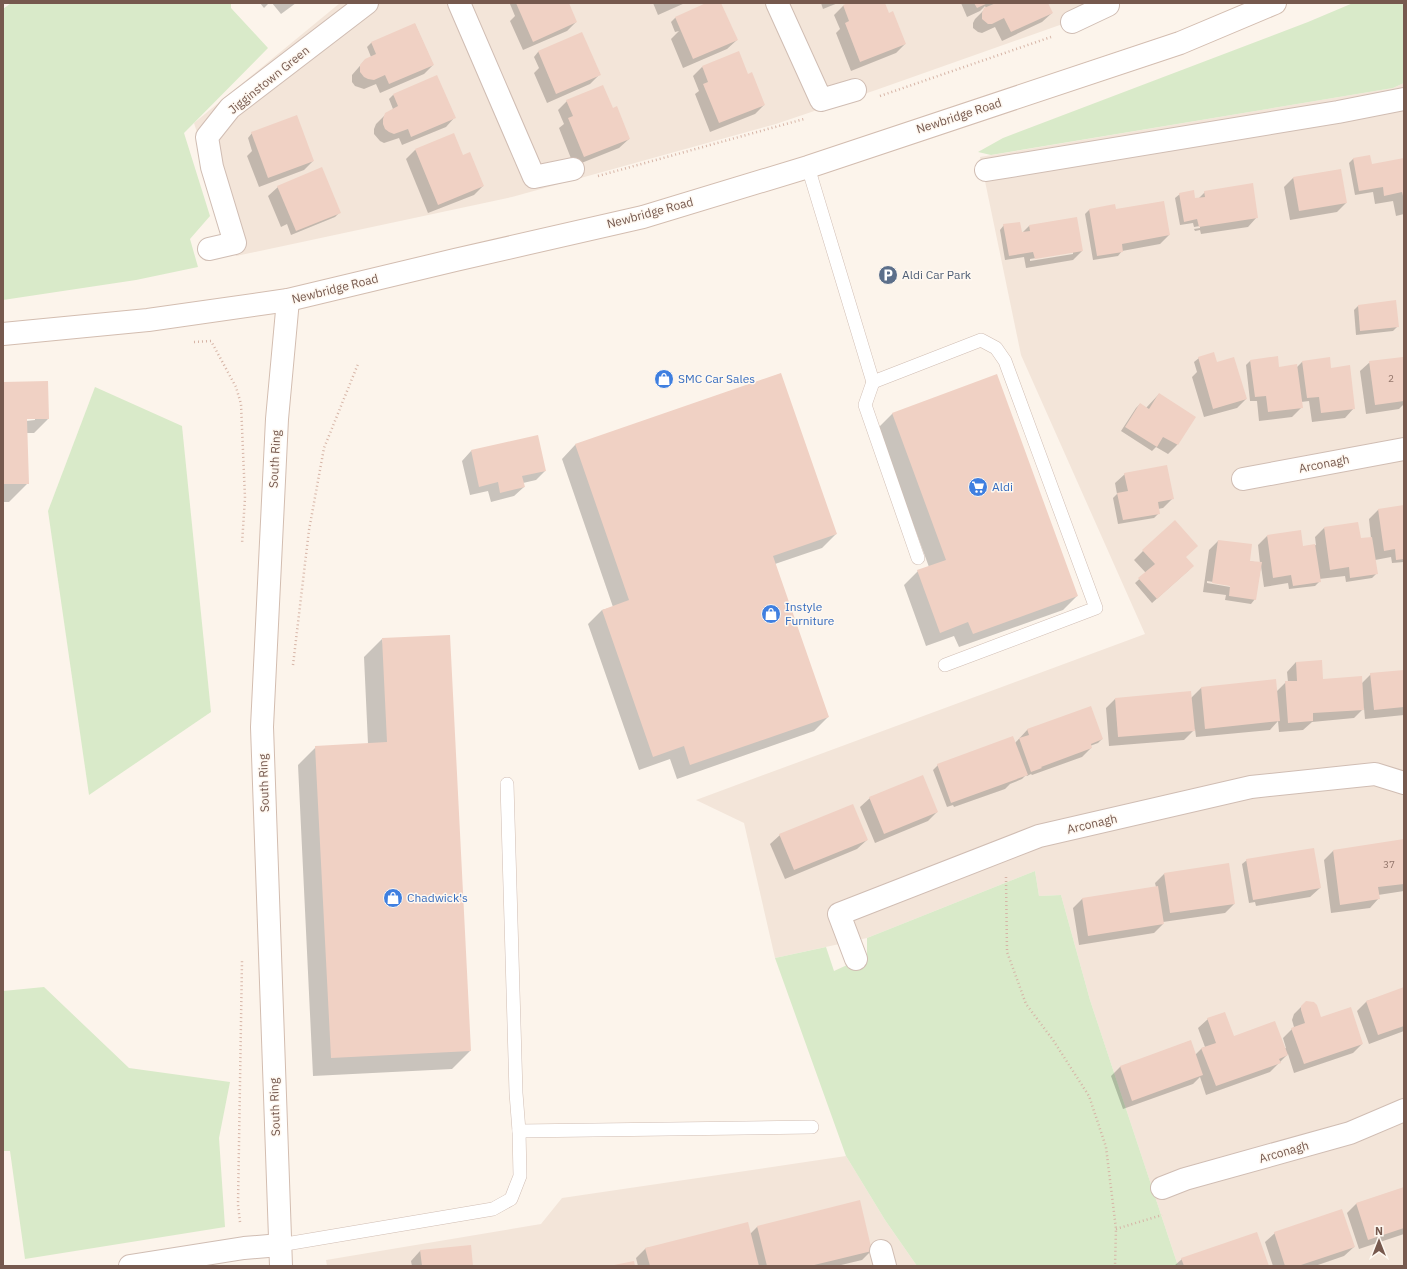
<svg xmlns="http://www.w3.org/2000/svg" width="1407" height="1269" viewBox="0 0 1407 1269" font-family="'IBM Plex Sans',sans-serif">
<rect width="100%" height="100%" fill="#fcf4eb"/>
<g fill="#f3e5d9">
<polygon points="340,3 1122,3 876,90 776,124 512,197 236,256 194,123"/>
<polygon points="1404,83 1404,1266 1178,1266 1090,1000 1061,895 1039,896 1035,871 867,938 775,958 744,823 696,800 1145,634 1021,355 980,157 1393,88"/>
<polygon points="846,1156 885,1220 917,1266 327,1266 326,1260 541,1224 562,1198"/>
</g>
<g fill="#d9eac9">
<polygon points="11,3 231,3 231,8 268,48 184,133 210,216 190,239 198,267 136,280 3,300 3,9"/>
<polygon points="1353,3 1404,3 1404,83 1393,88 991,155 978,152 1003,138 1308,22"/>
<polygon points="95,387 182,426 211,712 89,795 48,511"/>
<polygon points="1035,871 1039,896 1061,895 1090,1000 1178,1266 917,1266 885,1220 846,1156 775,958 826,947 834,971 867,956 867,938"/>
<polygon points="44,987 129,1068 230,1082 219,1138 225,1227 25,1259 10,1151 3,1151 3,991"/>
</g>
<g fill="#0003" fill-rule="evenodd">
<polygon points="260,3 269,3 264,8"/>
<polygon points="272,3 296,3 281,14"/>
<polygon points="511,3 568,3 576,22 567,31 523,50 510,21 515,16 510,4"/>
<polygon points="653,3 685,3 658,15"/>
<polygon points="709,3 720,3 737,40 727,49 683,68 671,39 679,31 675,32 671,22 675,18"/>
<polygon points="821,3 838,3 823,9"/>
<polygon points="850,3 884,3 888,14 905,44 896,53 851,71 836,33 840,29 834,15 843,6"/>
<polygon points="961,3 1047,3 1052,13 1042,22 1002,41 995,27 982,33 978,32 973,28 973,23 975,19 986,8 985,6 980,11 967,17"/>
<polygon points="415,24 433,65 424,74 380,93 376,84 364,89 355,86 352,82 352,75 365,60 371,57 367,47 371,43"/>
<polygon points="581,34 600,74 590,84 547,103 534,73 539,68 534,57 538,52"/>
<polygon points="702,67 764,105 755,114 710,132 695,94 699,91 693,76"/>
<polygon points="393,95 455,117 446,127 402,145 399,138 384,143 380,141 374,134 374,129 376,124 386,114 393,109 389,99"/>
<polygon points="567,101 612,109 629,139 619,148 574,166 559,128 564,124 558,110"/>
<polygon points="252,133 313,161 304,170 259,187 247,156 252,151 248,138"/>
<polygon points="415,150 462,156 483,186 474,195 428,213 406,159"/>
<polygon points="1369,156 1371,165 1404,159 1404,214 1396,216 1393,201 1375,204 1373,192 1355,195 1349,163 1353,159"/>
<polygon points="1293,178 1346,203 1337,212 1290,220 1284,187"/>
<polygon points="278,187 340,212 335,217 291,235 287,224 281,227 268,196"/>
<polygon points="1205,192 1257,217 1248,227 1201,234 1200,230 1195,231 1194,229 1200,228 1200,226 1194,227 1193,223 1180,225 1175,198 1180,194 1198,199"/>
<polygon points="1089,210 1115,211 1169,235 1160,244 1122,251 1118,256 1093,260 1085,214"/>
<path d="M1004,225L1021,234L1029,226L1082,251L1073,260L1026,268L1024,257L1005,260L1000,230ZM1073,252V254L1030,261V259Z"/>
<polygon points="1395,302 1398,326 1393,331 1356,335 1354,310 1358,306"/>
<polygon points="1199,358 1216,363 1246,399 1237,408 1204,417 1192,377 1197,372 1194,362"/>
<polygon points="1403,358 1404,369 1404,404 1399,409 1366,414 1360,371 1370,362"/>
<polygon points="1250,361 1278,368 1297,367 1302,362 1330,369 1354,408 1345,418 1312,422 1309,401 1301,402 1302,407 1292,417 1259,421 1257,401 1250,401 1246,365"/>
<polygon points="780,374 836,534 822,548 775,564 828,717 814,731 677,779 670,759 639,770 588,624 602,610 613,607 562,459 575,445"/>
<polygon points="996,376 1077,596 1063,610 959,647 954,636 926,646 904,585 918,571 929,567 878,428 892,414"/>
<path d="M3,383L48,419L34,433H26L28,483L9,502H3ZM35,418V420L26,421V419Z"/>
<polygon points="1159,394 1194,417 1177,445 1168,454 1156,447 1152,451 1121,431 1136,408 1140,404 1146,408"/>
<polygon points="471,451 545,471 536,480 523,483 524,487 514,496 491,502 488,491 470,495 462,461"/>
<polygon points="1125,474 1173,498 1163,508 1158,509 1159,513 1154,518 1118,524 1113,498 1117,494 1115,483"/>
<path d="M1404,506V562L1392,563L1391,557L1375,560L1377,573L1372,578L1346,582L1345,576L1319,579L1320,581L1315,586L1289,589L1288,583L1264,587L1261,566L1255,599L1251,604L1225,600L1226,595L1203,592L1209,550L1218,541L1249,561L1260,563L1258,545L1267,536L1303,548L1316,545L1315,537L1324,528L1360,539L1371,538L1369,519L1378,510ZM1207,581L1232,585L1230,587L1207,583Z"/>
<polygon points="1143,551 1185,557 1189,570 1152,603 1135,583 1146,573 1134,560"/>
<polygon points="382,639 470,1051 452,1069 313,1076 298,765 316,747 368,744 364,657"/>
<polygon points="1296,662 1323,680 1361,684 1371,674 1404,671 1404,715 1365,719 1364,708 1354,718 1312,722 1303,730 1279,732 1278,721 1270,730 1196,737 1195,729 1184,740 1109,746 1106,708 1115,699 1191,698 1201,688 1276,692 1286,682 1288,682 1287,672"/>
<polygon points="1028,729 1102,739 1098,743 1090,746 1091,748 1082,757 1032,775 1031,774 1027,776 1026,775 1022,779 1010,784 1005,789 954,807 953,805 947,807 933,770 938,765 1015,743"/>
<polygon points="870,798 937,812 928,821 875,843 860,807"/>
<polygon points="780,835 867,840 857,849 785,879 770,844"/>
<polygon points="1404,840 1404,891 1378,895 1379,898 1370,908 1331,913 1324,860 1333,851"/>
<polygon points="1247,860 1320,888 1310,897 1256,906 1255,902 1249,903 1242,864"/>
<polygon points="1164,874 1234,904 1225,913 1163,922 1163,924 1154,933 1079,945 1073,908 1082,899 1156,887 1155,883"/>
<polygon points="1404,989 1404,1031 1369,1044 1357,1011 1367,1001"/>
<polygon points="1304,1004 1320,1018 1362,1044 1353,1053 1294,1073 1288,1054 1270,1072 1206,1095 1200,1077 1193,1084 1123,1109 1111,1076 1120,1067 1190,1041 1195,1055 1202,1048 1205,1047 1198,1028 1208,1019 1233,1037 1284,1049 1286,1048 1283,1038 1294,1027 1292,1020 1294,1014"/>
<polygon points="1404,1188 1404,1234 1359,1249 1347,1213 1356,1204"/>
<polygon points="757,1227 871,1251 862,1260 837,1266 638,1266 636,1258 646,1248 750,1234"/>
<polygon points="1275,1233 1354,1247 1344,1256 1315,1266 1273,1266 1265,1242"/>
<polygon points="420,1251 472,1266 412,1266 411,1261"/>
<polygon points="1182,1259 1268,1266 1174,1266"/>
</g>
<g fill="#f0d1c4">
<polygon points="516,3 569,3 577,22 533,42"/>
<polygon points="706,3 721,3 738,40 693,59 675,17"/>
<polygon points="848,3 885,3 889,13 893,11 906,44 860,62 845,23 849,21 843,5"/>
<polygon points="974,3 988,3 977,8"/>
<polygon points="996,3 1048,3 1053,13 1011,32 1004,18 992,24 988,24 982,19 982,13 984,8"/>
<polygon points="415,23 434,65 389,84 385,75 374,80 368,79 364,77 360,72 360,65 365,59 376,54 371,42"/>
<polygon points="582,32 601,75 556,94 538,51"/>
<polygon points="739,51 748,74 752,72 765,105 719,123 703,84 708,82 702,66"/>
<polygon points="437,75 456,118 411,137 408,129 394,134 389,132 385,129 383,124 383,119 385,113 398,106 393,94"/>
<polygon points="603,85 613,108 617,106 630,139 584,157 568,118 573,116 566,100"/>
<polygon points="297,115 314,161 268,178 251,132"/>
<polygon points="454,133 463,155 470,152 484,186 438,205 415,149"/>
<polygon points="1370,155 1372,164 1404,158 1404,200 1402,192 1384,196 1383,187 1359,191 1353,158"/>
<polygon points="322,167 341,213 296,231 277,186"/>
<polygon points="1341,169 1347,203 1299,211 1293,177"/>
<polygon points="1253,183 1258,218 1199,227 1197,219 1184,222 1179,193 1194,190 1195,198 1205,197 1204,191"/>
<polygon points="1164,201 1170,235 1122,244 1123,252 1097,256 1089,209 1115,204 1116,209"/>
<polygon points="1077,217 1083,251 1035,259 1033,252 1009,256 1003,224 1020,222 1022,232 1030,231 1029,225"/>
<polygon points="1396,300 1399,327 1360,331 1358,305"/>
<polygon points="1214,352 1217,362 1234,357 1247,399 1213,409 1198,357"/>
<polygon points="1278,356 1279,367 1297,364 1303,408 1268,412 1266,396 1255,397 1250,360"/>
<polygon points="1330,357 1331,368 1350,365 1355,409 1321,413 1319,397 1307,398 1302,361"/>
<polygon points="1403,357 1404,401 1375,405 1369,361"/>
<polygon points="781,373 837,534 773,556 829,717 690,765 684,746 653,757 602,610 629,600 575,444"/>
<polygon points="997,374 1078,596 973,634 968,622 940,633 917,570 946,560 892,413"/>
<polygon points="48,381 49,419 27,419 29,484 3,484 3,382"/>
<polygon points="1159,393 1196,417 1178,445 1163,437 1157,447 1125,427 1140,403 1149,409"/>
<polygon points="538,435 546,471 522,476 525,487 500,493 498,482 479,487 471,450"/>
<polygon points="1167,465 1174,499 1158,502 1160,514 1123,520 1117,493 1128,491 1124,473"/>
<polygon points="1404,505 1404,559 1396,560 1395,549 1384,551 1378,509"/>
<polygon points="1175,520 1198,546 1186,557 1194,566 1157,599 1138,578 1155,564 1142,550"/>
<polygon points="1358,522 1361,538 1372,537 1378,574 1350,578 1349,567 1330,570 1324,527"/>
<polygon points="1301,530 1303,546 1315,544 1321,582 1293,586 1291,575 1273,578 1267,535"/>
<polygon points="1218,540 1252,544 1250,561 1262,562 1256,600 1229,596 1230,586 1212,583"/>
<polygon points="450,635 471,1051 331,1058 315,746 387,742 382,638"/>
<polygon points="1322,660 1323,679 1362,676 1364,710 1313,713 1313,721 1288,723 1285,681 1297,681 1296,662"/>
<polygon points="1404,670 1404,707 1374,710 1370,673"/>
<polygon points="1276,679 1280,721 1205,729 1201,687"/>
<polygon points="1191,691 1195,731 1118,737 1115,698"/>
<polygon points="1091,706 1103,739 1091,744 1092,748 1041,767 1042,768 1031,772 1019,738 1029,735 1027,729"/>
<polygon points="1013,736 1028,775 951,803 937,764"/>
<polygon points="923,775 938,812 884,834 869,797"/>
<polygon points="853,804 868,840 794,870 779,834"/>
<polygon points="1404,839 1404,884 1378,887 1380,899 1340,905 1333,850"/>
<polygon points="1314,848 1321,888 1253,900 1246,859"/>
<polygon points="1229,863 1235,904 1170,913 1164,873"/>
<polygon points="1158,886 1164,924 1088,936 1082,898"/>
<polygon points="1404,987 1404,1026 1378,1035 1366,1001"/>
<polygon points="1306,1001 1314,1002 1317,1005 1321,1017 1351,1007 1363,1044 1304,1064 1291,1028 1305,1023 1301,1010 1301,1006"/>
<polygon points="1225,1012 1234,1036 1275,1021 1288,1055 1279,1059 1281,1063 1216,1086 1201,1048 1216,1043 1207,1018"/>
<polygon points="1191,1040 1203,1075 1132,1101 1120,1066"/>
<polygon points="1404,1187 1404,1228 1368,1240 1356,1203"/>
<polygon points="860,1200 872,1251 810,1266 767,1266 757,1226"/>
<polygon points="1342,1209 1355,1247 1298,1266 1285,1266 1274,1232"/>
<polygon points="748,1222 759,1266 650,1266 645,1248"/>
<polygon points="1257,1232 1269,1266 1184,1266 1181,1258"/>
<polygon points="471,1245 473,1266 422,1266 420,1250"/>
<polygon points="634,1261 635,1266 615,1266 614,1265"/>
</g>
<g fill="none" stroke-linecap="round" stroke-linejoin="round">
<g stroke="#d0bdb3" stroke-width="14">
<g id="lane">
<polyline points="808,167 873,382 981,340 996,348 1005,361 1096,608 945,665"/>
<polyline points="873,382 865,405 918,558"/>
<polyline points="519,1131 812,1127"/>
<polyline points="280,1245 493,1209 511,1199 520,1176 519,1131 516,1093 507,784"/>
</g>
</g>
<g stroke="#d0bdb3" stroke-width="24">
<g id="street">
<polyline points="459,3 534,177 573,169"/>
<polyline points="777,3 821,100 855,90"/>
<polyline points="1072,22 1108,5 1107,3"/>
<polyline points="986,170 1338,112 1404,99"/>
<polyline points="209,249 235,243 212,167 207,137 230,108 367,3"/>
<polyline points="1243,479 1404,449"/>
<polyline points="856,959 839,914 1039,836 1251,787 1375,774 1404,783"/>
<polyline points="1162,1188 1185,1179 1350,1133 1404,1110"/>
<polyline points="881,1251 885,1266"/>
<polyline points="130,1266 244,1248 280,1245"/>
</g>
</g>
<g stroke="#d3bdb0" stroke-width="24">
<g id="secondary">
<polyline points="3,334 148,320 288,300 455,260 643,217 808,167 1180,43 1275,3"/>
<polyline points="281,1266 262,727 277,419 288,300"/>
</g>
</g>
<g stroke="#d6b4a6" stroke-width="2.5" stroke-dasharray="1 3" stroke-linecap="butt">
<polyline points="880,96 1051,37"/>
<polyline points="598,176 804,119"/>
<polyline points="194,342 211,341 236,387 241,404 245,498 242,544"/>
<polyline points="293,665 309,530 324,448 358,364"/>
<polyline points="1006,877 1007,952 1026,1004 1053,1040 1089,1096 1106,1147 1116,1229 1115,1266"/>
<polyline points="240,1222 238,1205 242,961"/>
<polyline points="1116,1229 1162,1215"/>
</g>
<use href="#lane" stroke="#fff" stroke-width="13"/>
<use href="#street" stroke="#fff" stroke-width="22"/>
<use href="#secondary" stroke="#fff" stroke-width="22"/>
</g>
<defs>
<g id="parking-disc" transform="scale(1)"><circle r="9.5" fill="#5c6f8a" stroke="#fef8f1"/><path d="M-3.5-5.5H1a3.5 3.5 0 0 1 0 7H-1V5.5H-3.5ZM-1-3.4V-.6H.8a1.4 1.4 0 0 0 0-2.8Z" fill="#fff"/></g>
<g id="shop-disc" transform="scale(1)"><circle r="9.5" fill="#3f7fe0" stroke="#fef8f1"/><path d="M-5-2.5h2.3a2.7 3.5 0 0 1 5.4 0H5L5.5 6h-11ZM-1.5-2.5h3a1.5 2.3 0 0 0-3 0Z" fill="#fff"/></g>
<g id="supermarket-disc" transform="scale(1)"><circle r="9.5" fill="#3f7fe0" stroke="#fef8f1"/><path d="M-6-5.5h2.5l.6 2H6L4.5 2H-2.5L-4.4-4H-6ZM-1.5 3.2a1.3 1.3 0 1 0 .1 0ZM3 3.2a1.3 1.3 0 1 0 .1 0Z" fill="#fff"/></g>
</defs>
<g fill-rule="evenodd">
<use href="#parking-disc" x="888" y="275"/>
<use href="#shop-disc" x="664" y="379"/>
<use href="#supermarket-disc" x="978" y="487"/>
<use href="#shop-disc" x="771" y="614"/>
<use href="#shop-disc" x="393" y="898"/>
</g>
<g text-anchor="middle" stroke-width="3" stroke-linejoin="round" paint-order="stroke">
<g font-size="10" fill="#94776c">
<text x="1391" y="382">2</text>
<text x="1389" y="868">37</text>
</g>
<g font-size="12" fill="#76594e" stroke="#fef8f1">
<text transform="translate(269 80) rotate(-39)" y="4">Jigginstown Green</text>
<text transform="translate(959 116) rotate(-18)" y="4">Newbridge Road</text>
<text transform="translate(650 213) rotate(-15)" y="4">Newbridge Road</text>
<text transform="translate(335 289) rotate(-14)" y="4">Newbridge Road</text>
<text transform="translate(275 459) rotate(-87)" y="4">South Ring</text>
<text transform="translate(1324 464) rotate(-11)" y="4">Arconagh</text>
<text transform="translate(264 783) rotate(-92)" y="4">South Ring</text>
<text transform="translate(1092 824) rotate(-13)" y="4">Arconagh</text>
<text transform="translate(275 1107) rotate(-92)" y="4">South Ring</text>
<text transform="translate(1284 1152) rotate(-16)" y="4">Arconagh</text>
</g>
<g font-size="12" fill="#4e5e75" stroke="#fef8f1" text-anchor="start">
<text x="902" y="279">Aldi Car Park</text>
</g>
<g font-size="12" fill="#366cbe" stroke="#fef8f1" text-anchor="start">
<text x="678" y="383">SMC Car Sales</text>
<text x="992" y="491">Aldi</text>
<text x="785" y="611">Instyle<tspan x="785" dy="14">Furniture</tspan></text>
<text x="407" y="902">Chadwick's</text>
</g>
</g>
<rect width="1407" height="1269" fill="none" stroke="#76594e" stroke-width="8"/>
<g transform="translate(1379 1241)" stroke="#fef8f1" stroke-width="3" paint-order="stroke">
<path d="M0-3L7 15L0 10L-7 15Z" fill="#76594e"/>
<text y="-6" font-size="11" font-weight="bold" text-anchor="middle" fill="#76594e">N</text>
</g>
</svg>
